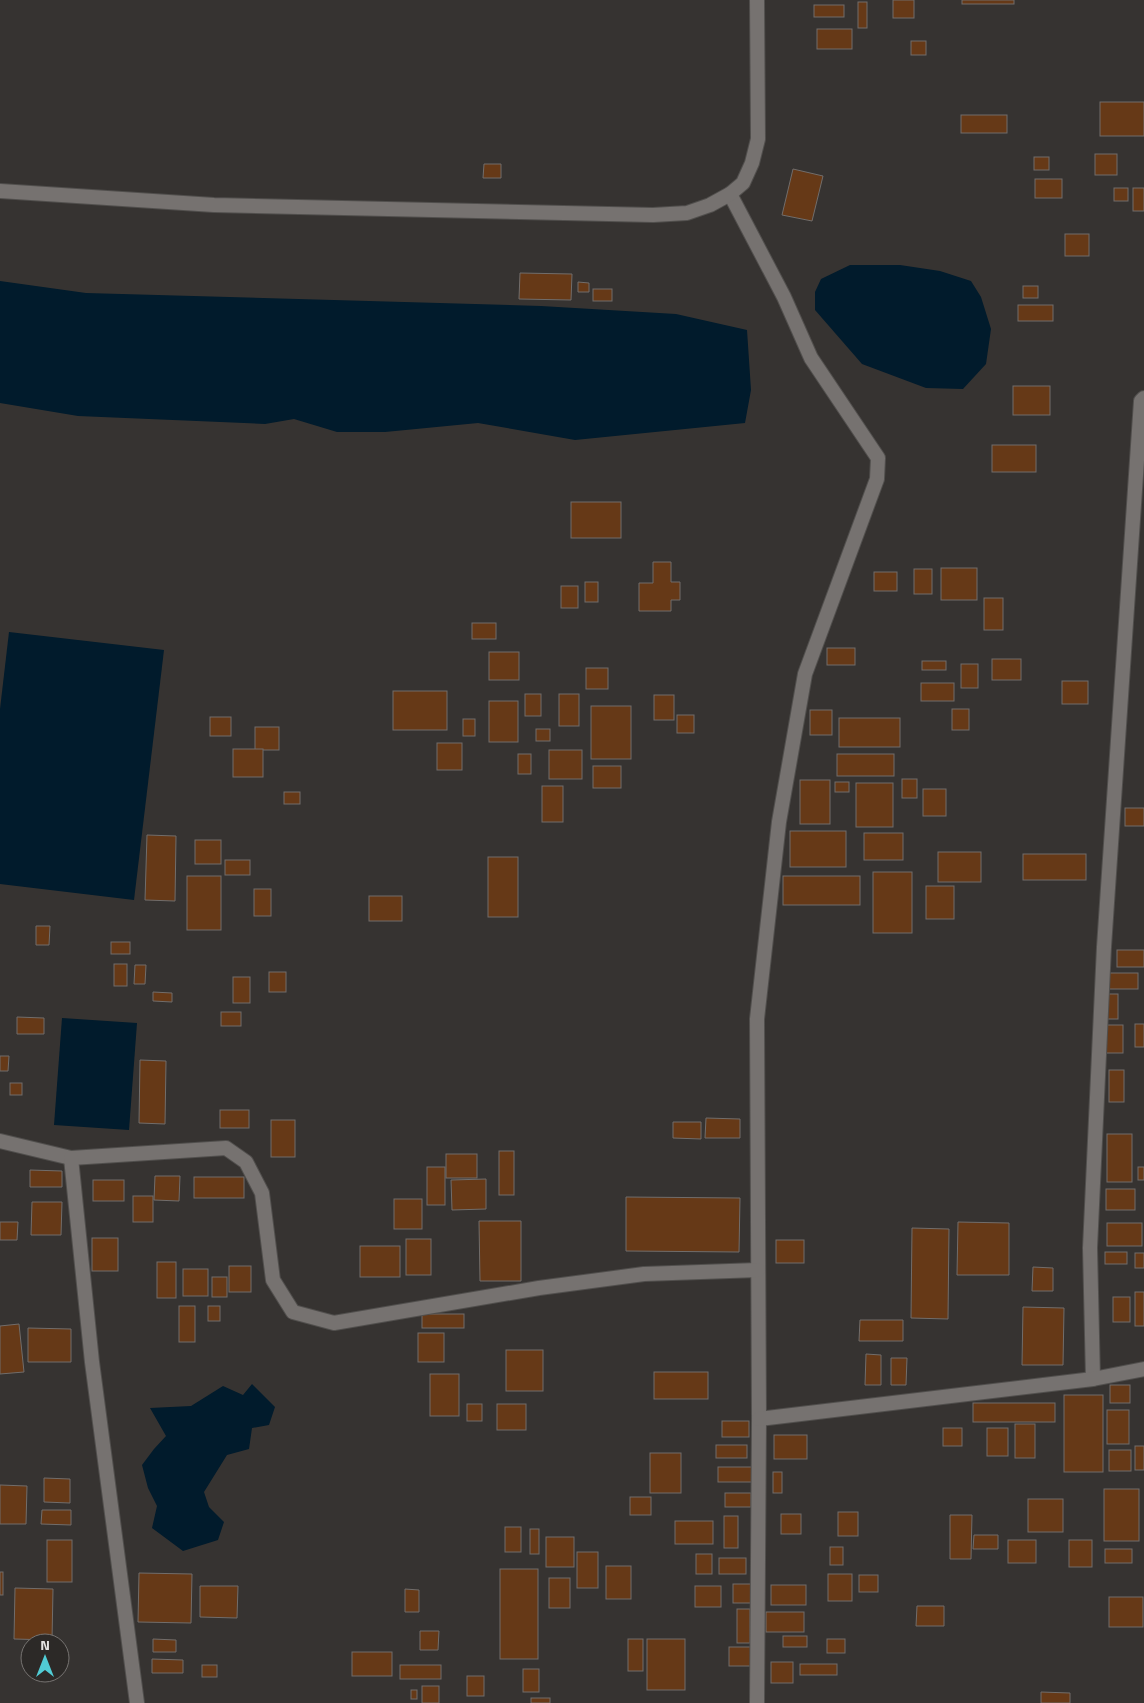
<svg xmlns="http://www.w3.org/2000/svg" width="1144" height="1703" viewBox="0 0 1144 1703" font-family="'Titillium Web',sans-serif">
<rect width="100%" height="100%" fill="#363331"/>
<g fill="#011b2c">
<polygon points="850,265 900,265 940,271 971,281 981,297 991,329 986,364 963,389 926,388 862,364 815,310 815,292 821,279"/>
<polygon points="0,281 86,293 541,306 676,314 747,330 751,390 745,423 575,440 478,423 385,432 337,432 294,419 265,424 78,416 0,403"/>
<polygon points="9,632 164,650 134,900 0,884 0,709"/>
<polygon points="62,1018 137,1023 129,1130 54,1125"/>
<polygon points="252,1384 275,1407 269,1425 252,1428 249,1449 227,1455 204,1492 209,1507 224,1522 218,1540 183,1551 152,1528 157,1506 148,1488 142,1465 154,1449 166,1436 150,1408 191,1406 223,1386 243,1395"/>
</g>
<g fill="#663917" stroke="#716d6b">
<rect x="893" y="0" width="21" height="18"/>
<rect x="962" y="0" width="52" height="4"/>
<rect x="858" y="2" width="9" height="26"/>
<rect x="814" y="5" width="30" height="12"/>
<rect x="817" y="29" width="35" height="20"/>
<rect x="911" y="41" width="15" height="14"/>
<rect x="1100" y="102" width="44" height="34"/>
<rect x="961" y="115" width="46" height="18"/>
<rect x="1095" y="154" width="22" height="21"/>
<rect x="1034" y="157" width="15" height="13"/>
<polygon points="484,164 501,164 501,178 483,178"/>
<polygon points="793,169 823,176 812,221 782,215"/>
<rect x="1035" y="179" width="27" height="19"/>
<rect x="1114" y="188" width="14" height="13"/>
<rect x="1133" y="188" width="11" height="23"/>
<rect x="1065" y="234" width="24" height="22"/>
<polygon points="520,273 572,274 571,300 519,299"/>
<polygon points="578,282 589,283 589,292 578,292"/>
<rect x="1023" y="286" width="15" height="12"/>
<rect x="593" y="289" width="19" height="12"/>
<rect x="1018" y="305" width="35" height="16"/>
<rect x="1013" y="386" width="37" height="29"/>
<rect x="992" y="445" width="44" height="27"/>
<rect x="571" y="502" width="50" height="36"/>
<polygon points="653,562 671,562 671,582 680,582 680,600 671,600 671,611 639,611 639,583 653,583"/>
<rect x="941" y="568" width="36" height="32"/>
<rect x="914" y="569" width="18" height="25"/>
<rect x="874" y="572" width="23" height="19"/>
<rect x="585" y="582" width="13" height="20"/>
<rect x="561" y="586" width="17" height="22"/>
<rect x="984" y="598" width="19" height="32"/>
<rect x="472" y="623" width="24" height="16"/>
<rect x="827" y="648" width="28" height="17"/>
<rect x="489" y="652" width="30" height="28"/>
<rect x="992" y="659" width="29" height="21"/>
<rect x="922" y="661" width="24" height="9"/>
<rect x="961" y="664" width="17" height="24"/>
<rect x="586" y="668" width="22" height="21"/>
<rect x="1062" y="681" width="26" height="23"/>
<rect x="921" y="683" width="33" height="18"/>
<rect x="393" y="691" width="54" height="39"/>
<rect x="525" y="694" width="16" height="22"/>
<rect x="559" y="694" width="20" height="32"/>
<rect x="654" y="695" width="20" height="25"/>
<rect x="489" y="701" width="29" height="41"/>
<rect x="591" y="706" width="40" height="53"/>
<rect x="952" y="709" width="17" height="21"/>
<rect x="810" y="710" width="22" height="25"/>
<rect x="677" y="715" width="17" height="18"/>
<rect x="210" y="717" width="21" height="19"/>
<rect x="839" y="718" width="61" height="29"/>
<rect x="463" y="719" width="12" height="17"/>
<rect x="255" y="727" width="24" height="23"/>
<rect x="536" y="729" width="14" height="12"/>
<rect x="437" y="743" width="25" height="27"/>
<rect x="233" y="749" width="30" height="28"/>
<rect x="549" y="750" width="33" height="29"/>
<rect x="518" y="754" width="13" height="20"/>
<rect x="837" y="754" width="57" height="22"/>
<rect x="593" y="766" width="28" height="22"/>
<rect x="902" y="779" width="15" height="19"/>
<rect x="800" y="780" width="30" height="44"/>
<rect x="835" y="782" width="14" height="10"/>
<rect x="856" y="783" width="37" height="44"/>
<rect x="542" y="786" width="21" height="36"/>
<rect x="923" y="789" width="23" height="27"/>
<rect x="284" y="792" width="16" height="12"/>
<rect x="1125" y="808" width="19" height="18"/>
<rect x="790" y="831" width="56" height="36"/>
<rect x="864" y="833" width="39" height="27"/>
<polygon points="147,835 176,836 175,901 145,900"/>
<rect x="195" y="840" width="26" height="24"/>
<rect x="938" y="852" width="43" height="30"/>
<rect x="1023" y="854" width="63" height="26"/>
<rect x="488" y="857" width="30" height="60"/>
<rect x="225" y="860" width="25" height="15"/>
<rect x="873" y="872" width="39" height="61"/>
<rect x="187" y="876" width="34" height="54"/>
<rect x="783" y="876" width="77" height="29"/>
<rect x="926" y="886" width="28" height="33"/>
<rect x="254" y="889" width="17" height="27"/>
<rect x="369" y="896" width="33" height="25"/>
<polygon points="36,926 50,926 49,945 36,945"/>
<rect x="111" y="942" width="19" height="12"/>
<rect x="1117" y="950" width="27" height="17"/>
<rect x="114" y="964" width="13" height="22"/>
<polygon points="135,965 146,965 145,984 134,984"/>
<rect x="269" y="972" width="17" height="20"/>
<rect x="1108" y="973" width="30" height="16"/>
<rect x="233" y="977" width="17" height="26"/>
<polygon points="153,992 172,993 172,1002 153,1001"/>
<rect x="1103" y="994" width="15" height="25"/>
<rect x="221" y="1012" width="20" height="14"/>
<polygon points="17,1017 44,1018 44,1034 17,1034"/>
<rect x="1135" y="1024" width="9" height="23"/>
<rect x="1104" y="1025" width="19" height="28"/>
<polygon points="0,1056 9,1056 8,1071 0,1071"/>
<polygon points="140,1060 166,1061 165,1124 139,1123"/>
<rect x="1109" y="1070" width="15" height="32"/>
<rect x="10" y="1083" width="12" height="12"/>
<rect x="220" y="1110" width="29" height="18"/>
<polygon points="706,1118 740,1119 740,1138 705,1138"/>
<rect x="271" y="1120" width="24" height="37"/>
<polygon points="673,1122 701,1122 701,1139 673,1138"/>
<rect x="1107" y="1134" width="25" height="48"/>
<rect x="499" y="1151" width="15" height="44"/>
<rect x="446" y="1154" width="31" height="24"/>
<rect x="427" y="1167" width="18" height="38"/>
<rect x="1138" y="1167" width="6" height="13"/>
<polygon points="30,1170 62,1171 62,1187 30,1187"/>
<polygon points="155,1176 180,1176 179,1201 154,1200"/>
<rect x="194" y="1177" width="50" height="21"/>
<polygon points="486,1179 486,1209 452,1210 451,1180"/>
<rect x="93" y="1180" width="31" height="21"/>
<rect x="1106" y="1189" width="29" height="21"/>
<rect x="133" y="1196" width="20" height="26"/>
<polygon points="626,1197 740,1198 739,1252 626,1251"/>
<rect x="394" y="1199" width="28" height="30"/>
<polygon points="32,1202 62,1202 61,1235 31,1235"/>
<polygon points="479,1221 521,1221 521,1281 480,1281"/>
<polygon points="0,1222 18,1222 17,1240 0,1240"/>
<polygon points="958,1222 1009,1223 1009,1275 957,1275"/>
<rect x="1107" y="1223" width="35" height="23"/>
<polygon points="912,1228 949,1229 948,1319 911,1318"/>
<rect x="92" y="1238" width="26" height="33"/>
<rect x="406" y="1239" width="25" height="36"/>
<rect x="776" y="1240" width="28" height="23"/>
<rect x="360" y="1246" width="40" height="31"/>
<rect x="1105" y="1252" width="22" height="12"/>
<rect x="1135" y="1253" width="9" height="15"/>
<rect x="157" y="1262" width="19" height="36"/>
<rect x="229" y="1266" width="22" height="26"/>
<polygon points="1033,1267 1053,1268 1053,1291 1032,1291"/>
<rect x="183" y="1269" width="25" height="27"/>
<rect x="212" y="1277" width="15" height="20"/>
<rect x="1135" y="1292" width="9" height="34"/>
<rect x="1113" y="1297" width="17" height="25"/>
<rect x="179" y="1306" width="16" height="36"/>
<rect x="208" y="1306" width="12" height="15"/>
<polygon points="1023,1307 1064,1308 1063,1365 1022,1365"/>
<rect x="422" y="1314" width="42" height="14"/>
<polygon points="860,1320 903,1320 903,1341 859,1341"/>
<polygon points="19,1324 24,1372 0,1374 0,1326"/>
<polygon points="28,1328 71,1329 71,1362 28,1362"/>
<rect x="418" y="1333" width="26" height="29"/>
<rect x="506" y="1350" width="37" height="41"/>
<polygon points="866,1354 881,1355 881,1385 865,1385"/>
<polygon points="891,1358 907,1358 906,1385 891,1385"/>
<rect x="654" y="1372" width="54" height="27"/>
<rect x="430" y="1374" width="29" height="42"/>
<rect x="1110" y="1385" width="20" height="18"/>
<rect x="1064" y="1395" width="39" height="77"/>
<rect x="973" y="1403" width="82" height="19"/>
<rect x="467" y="1404" width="15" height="17"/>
<rect x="497" y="1404" width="29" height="26"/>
<rect x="1107" y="1410" width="22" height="34"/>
<rect x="722" y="1421" width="27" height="16"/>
<rect x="1015" y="1424" width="20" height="34"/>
<rect x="943" y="1428" width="19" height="18"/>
<rect x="987" y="1428" width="21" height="28"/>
<rect x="774" y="1435" width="33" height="24"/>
<rect x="716" y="1445" width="31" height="13"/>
<rect x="1135" y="1446" width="9" height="24"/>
<rect x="1109" y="1450" width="22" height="21"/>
<rect x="650" y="1453" width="31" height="40"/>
<rect x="718" y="1467" width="37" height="15"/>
<rect x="773" y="1472" width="9" height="21"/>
<polygon points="44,1478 70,1479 70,1503 44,1502"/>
<polygon points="0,1485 27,1486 26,1524 0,1524"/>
<rect x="1104" y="1489" width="35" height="52"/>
<rect x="725" y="1493" width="26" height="14"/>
<rect x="630" y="1497" width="21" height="18"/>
<rect x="1028" y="1499" width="35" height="33"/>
<polygon points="42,1510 71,1510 71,1525 41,1524"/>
<rect x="838" y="1512" width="20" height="24"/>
<rect x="781" y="1514" width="20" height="20"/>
<polygon points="950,1515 972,1515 971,1559 950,1559"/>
<rect x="724" y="1516" width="14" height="32"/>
<rect x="675" y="1521" width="38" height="23"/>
<rect x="505" y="1527" width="16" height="25"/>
<rect x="530" y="1529" width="9" height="25"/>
<polygon points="974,1535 998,1535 998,1549 973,1549"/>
<rect x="546" y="1537" width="28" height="30"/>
<rect x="47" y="1540" width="25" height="42"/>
<rect x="1008" y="1540" width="28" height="23"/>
<rect x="1069" y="1540" width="23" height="27"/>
<rect x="830" y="1547" width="13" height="18"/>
<rect x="1105" y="1549" width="27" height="14"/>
<rect x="577" y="1552" width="21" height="36"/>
<rect x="696" y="1554" width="16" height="20"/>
<rect x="719" y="1558" width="27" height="16"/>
<rect x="606" y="1566" width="25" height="33"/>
<rect x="500" y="1569" width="38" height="90"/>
<rect x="0" y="1572" width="3" height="23"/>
<polygon points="139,1573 192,1574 191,1623 138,1622"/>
<rect x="828" y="1574" width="24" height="27"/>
<rect x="859" y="1575" width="19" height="17"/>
<rect x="549" y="1578" width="21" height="30"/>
<rect x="733" y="1584" width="19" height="19"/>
<rect x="771" y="1585" width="35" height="20"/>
<polygon points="200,1586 238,1586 237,1618 200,1617"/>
<rect x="695" y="1586" width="26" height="21"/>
<polygon points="15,1588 53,1589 52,1640 14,1639"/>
<polygon points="405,1589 419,1590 419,1612 405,1612"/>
<rect x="1109" y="1597" width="34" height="30"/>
<polygon points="917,1606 944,1606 944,1626 916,1626"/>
<rect x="737" y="1609" width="13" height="34"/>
<rect x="766" y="1612" width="38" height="20"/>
<polygon points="420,1631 439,1631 438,1650 420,1650"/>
<rect x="783" y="1636" width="24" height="11"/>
<polygon points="153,1639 176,1640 176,1652 153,1652"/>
<rect x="628" y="1639" width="15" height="32"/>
<rect x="647" y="1639" width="38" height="51"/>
<rect x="827" y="1639" width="18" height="14"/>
<rect x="729" y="1647" width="25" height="19"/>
<rect x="352" y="1652" width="40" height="24"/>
<polygon points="152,1659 183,1660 183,1673 152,1673"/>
<rect x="771" y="1662" width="22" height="21"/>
<rect x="800" y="1664" width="37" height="11"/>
<rect x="202" y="1665" width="15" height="12"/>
<rect x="400" y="1665" width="41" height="14"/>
<rect x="523" y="1669" width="16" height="23"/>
<rect x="467" y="1676" width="17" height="20"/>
<rect x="422" y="1686" width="17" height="17"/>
<rect x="411" y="1690" width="6" height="9"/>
<polygon points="1041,1692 1070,1693 1070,1703 1041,1703"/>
<rect x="531" y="1698" width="19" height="5"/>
</g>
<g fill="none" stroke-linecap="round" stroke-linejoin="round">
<g stroke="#514f4d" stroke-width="16">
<g id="minor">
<polyline points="730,194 784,297 811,358 878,458 877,479 805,674 779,822 757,1019 759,1419 757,1703"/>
<polyline points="0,1141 71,1158 226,1148 246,1162 262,1193 273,1280 293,1312 334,1323 539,1288 644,1274 758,1270"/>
<polyline points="71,1158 92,1362 137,1703"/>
<polyline points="1093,1379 1090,1248 1104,947 1141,401 1144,398"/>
<polyline points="759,1419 1093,1379 1144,1369"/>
</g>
</g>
<g stroke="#514f4d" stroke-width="16">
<polyline id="secondary" points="0,191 214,205 653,215 687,213 710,205 730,194 743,183 752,163 758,139 757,0"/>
</g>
<use href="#minor" stroke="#767270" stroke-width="14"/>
<use href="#secondary" stroke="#767270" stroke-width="14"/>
</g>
<g transform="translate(45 1658)"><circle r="24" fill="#2c2927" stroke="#767371"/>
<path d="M0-4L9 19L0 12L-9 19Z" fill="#51ccd5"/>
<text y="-8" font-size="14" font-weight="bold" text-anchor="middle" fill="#e4e2e1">N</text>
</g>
</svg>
